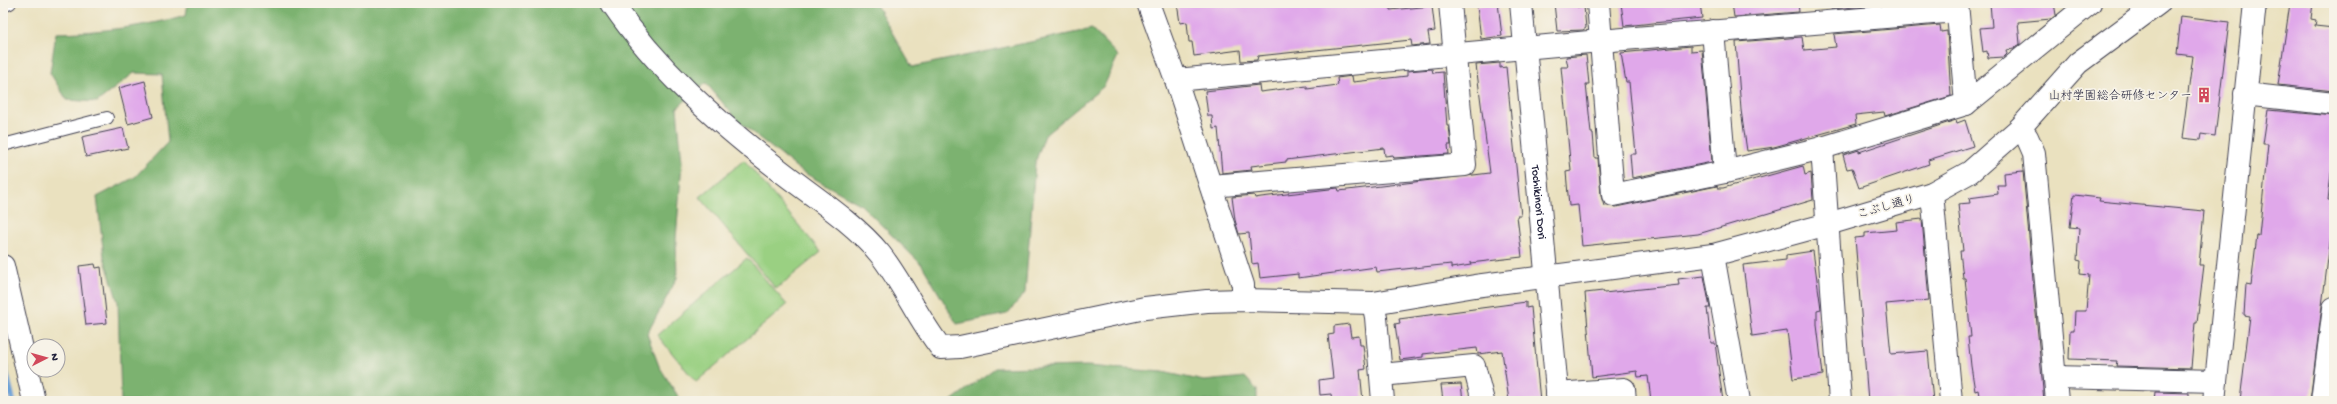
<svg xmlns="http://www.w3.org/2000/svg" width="2337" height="404" viewBox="0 0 2337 404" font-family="'Gochi Hand','Klee One',sans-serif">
<rect width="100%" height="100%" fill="#f7f3e8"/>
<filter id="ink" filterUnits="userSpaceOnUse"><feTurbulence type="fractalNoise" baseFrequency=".025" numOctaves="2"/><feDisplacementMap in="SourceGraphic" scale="8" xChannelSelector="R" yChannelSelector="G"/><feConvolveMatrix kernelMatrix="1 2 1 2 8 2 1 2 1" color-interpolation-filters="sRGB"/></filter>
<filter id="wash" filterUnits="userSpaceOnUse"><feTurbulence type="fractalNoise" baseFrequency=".012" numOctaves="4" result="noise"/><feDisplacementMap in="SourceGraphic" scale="16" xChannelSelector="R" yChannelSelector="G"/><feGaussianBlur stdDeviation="0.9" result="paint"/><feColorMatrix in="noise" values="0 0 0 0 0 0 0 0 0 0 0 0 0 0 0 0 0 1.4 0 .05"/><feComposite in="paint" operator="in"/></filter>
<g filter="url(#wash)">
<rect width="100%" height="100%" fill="#eae1bf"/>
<g fill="#9ad082" stroke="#5e795e">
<polygon points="744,160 821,252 776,289 700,197"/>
<polygon points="747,258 787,305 696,382 657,335"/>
</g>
<g fill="#7bb270" stroke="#4e6a56">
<path d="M188,3H875L912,67L1092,29L1118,56L1104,86L1045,135L1035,163L1025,293L1007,314L957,324L922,265L860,204L801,171L738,121L706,83L677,108L682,162L676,239L677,278L647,334L659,366L681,401H121L118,302L104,257L97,197L135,177L168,142L162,74L134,73L97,102L67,100L50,73L56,33C101,32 143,27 186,15Z"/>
<polygon points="1087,366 1163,372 1204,381 1245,377 1257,390 1257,401 951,401 995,368"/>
</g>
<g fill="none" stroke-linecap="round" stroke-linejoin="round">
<polyline stroke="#6aa0d7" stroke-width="6" points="3,360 13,401"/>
</g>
<g id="blocks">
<g fill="#e0a8ea">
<polygon points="1177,3 1390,3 1390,10 1432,6 1435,31 1428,32 1430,44 1412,46 1411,40 1258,56 1257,60 1241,61 1240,50 1194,56 1192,42 1189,42 1187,22 1180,23"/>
<polygon points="1498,3 1502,36 1481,39 1477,6"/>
<polygon points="1554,3 1577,3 1577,7 1584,6 1586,28 1583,30 1557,31"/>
<polygon points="1621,3 1700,3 1702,18 1624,26"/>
<polygon points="1732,3 1798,3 1799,12 1734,17"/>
<polygon points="1830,3 1903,3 1831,9"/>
<polygon points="1990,3 2054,3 2056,15 2051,19 2018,22 2020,44 2014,49 2006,50 2007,54 2004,57 1988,58 1987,51 1983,52 1980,28 1992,27"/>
<polygon points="2290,3 2313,3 2311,19 2316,20 2315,26 2334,28 2334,91 2278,85"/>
<polygon points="2181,16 2229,22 2215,136 2201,134 2200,140 2182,138 2193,56 2177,54"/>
<polygon points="1940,25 1941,32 1947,31 1951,96 1885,116 1884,112 1855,115 1856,124 1774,147 1747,151 1741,110 1736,42 1802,37 1804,50 1836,47 1834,34"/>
<polygon points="1691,46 1691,51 1702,50 1712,162 1632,178 1630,154 1636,154 1629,82 1626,82 1621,53"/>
<polygon points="1586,55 1589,84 1586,84 1591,133 1593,133 1595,158 1598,158 1601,196 1604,206 1616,207 1717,186 1718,188 1723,188 1803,166 1805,175 1811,173 1813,200 1698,234 1582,246 1578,205 1569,206 1566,172 1571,171 1561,67 1568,67 1566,57"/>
<polygon points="1500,63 1500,68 1506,67 1521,216 1517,216 1522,257 1470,263 1471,265 1451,268 1451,264 1377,272 1376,267 1298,278 1298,274 1260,278 1258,263 1252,264 1249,233 1239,234 1235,220 1232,197 1254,195 1255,198 1261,197 1338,188 1339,191 1490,173 1476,65"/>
<polygon points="1432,69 1433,73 1443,72 1447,126 1449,126 1451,145 1448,145 1449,154 1394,158 1393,155 1385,156 1384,148 1286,160 1286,162 1251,166 1252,170 1222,173 1218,128 1213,129 1212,116 1208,116 1205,91 1259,85 1260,92 1307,86 1307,89 1338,85 1337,78 1352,76 1353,82 1407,76 1407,71"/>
<polygon points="145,81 153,117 128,124 119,88"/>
<polygon points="2268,110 2334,116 2334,148 2328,200 2331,200 2330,207 2334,208 2334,211 2310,401 2240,401 2250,316 2244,315 2246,284 2251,285 2257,235 2259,236 2268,144 2263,144"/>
<polygon points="1956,120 1957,123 1965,120 1973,146 1928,160 1929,164 1859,188 1852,168 1847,169 1843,155 1859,150 1859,152"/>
<polygon points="123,128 128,148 86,157 82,137"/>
<polygon points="2023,171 2044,401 1980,401 1978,390 1975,391 1971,366 1968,337 1971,337 1965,278 1963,278 1960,251 1963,251 1958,204 1970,203 1969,198 1998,194 1997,185 2005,185 2004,173"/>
<polygon points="2074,195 2100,198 2099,201 2204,211 2199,265 2204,265 2197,323 2195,323 2191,368 2116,366 2117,361 2069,359 2070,331 2074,331 2075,311 2086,311 2089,275 2080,274 2081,261 2077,260 2079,228 2070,227"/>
<polygon points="1922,219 1929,300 1886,304 1891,354 1928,351 1933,401 1868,401 1855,238 1865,237 1865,233 1897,230 1896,222"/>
<polygon points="1813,251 1821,309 1817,310 1817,325 1823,375 1793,379 1787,331 1752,336 1743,265 1786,260 1786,255"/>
<polygon points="95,264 96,268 101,267 107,323 86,325 79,266"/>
<polygon points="1704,276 1710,308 1707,308 1711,343 1715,343 1723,401 1651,401 1648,376 1638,377 1637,371 1592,377 1585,293 1603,291 1604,293 1679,285 1678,279"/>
<polygon points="1526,302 1526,308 1531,307 1540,401 1509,401 1502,351 1478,354 1477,348 1423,354 1423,357 1400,360 1395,324 1400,323 1399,319"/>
<polygon points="1349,324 1351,337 1359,336 1360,345 1363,345 1366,369 1360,370 1363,401 1332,401 1331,394 1320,395 1319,380 1333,378 1328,335 1334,334 1334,326"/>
<polygon points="1461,384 1463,401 1443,401 1441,385"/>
<polygon points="2155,392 2189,393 2189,401 2154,401"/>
</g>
</g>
</g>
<g filter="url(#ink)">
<use href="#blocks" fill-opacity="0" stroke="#403f4f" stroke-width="1"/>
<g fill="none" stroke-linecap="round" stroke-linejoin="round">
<g stroke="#403f4f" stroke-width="14">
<g id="service">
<polyline points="3,6 10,3"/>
<polyline points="3,145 107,118"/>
</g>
</g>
<g stroke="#403f4f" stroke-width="24">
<g id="minor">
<path d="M612,3C656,68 716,121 778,169C811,195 854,222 880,254C903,283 918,319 941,348L960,347L1145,308L1207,301L1243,300L1373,303L1475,286L1713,255L1828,224L1932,193L1970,172L2020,128L2078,63L2159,3"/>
<polyline points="1148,3 1176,80 1243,285 1243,300"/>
<polyline points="1598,3 1613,195 1725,172 1822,148 1966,104 2090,3"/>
<polyline points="1957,3 1966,104"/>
<polyline points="1713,31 1725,172"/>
<polyline points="1176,80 1600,41 1957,11"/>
<polyline points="2245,94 2334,104"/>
<polyline points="2020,128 2027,137 2034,153 2057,401"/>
<polyline points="1822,148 1840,401"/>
<polyline points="1211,186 1465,165 1450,3"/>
<polyline points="1932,193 1951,401"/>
<polyline points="1713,255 1739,401"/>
<polyline points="1373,303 1376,317 1383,401"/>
<polyline points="1381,375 1474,366 1483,401"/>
<polyline points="2055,377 2216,381"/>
<polyline points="1557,394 1624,389 1625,401"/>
<polyline points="2214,401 2255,3"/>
<polyline points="2322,401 2334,308"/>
</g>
</g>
<g stroke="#403f4f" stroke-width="24">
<g id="tertiary">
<path id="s1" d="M1521,3L1558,401"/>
</g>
</g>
<g stroke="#403f4f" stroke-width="24">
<polyline id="secondary" points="3,266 34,401"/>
</g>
<use href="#service" stroke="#fff" stroke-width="12"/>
<use href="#minor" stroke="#fff" stroke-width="22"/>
<use href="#tertiary" stroke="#fff" stroke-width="22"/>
<use href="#secondary" stroke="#fff" stroke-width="22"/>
</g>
</g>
<defs>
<g id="building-bare" transform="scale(1.2)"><path d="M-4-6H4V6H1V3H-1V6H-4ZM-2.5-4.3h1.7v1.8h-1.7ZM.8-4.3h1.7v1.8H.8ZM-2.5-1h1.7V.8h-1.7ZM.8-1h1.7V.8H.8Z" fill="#d1495b" stroke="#f7f3e8" stroke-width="2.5" paint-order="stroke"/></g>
</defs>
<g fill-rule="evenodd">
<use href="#building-bare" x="2204" y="95"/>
</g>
<g text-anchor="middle" stroke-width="3.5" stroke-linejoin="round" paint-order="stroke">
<g font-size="12" fill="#22223b" stroke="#f7f3e8" text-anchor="end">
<text x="2192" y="99">山村学園総合研修センター</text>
</g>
<g font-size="12" fill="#22223b" stroke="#f7f3e8">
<text dy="4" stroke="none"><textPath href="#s1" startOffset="200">Tochikinori Dori</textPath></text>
<text transform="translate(1886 206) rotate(-16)" y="4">こぶし通り</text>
</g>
</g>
<rect width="2337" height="404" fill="none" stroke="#f7f3e8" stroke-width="16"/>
<g transform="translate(46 358) rotate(84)"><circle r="19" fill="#f7f3e8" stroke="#a29fa3"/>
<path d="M0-3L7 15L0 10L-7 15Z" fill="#d1495b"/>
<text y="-6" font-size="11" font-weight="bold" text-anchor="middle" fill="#22223b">N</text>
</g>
</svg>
